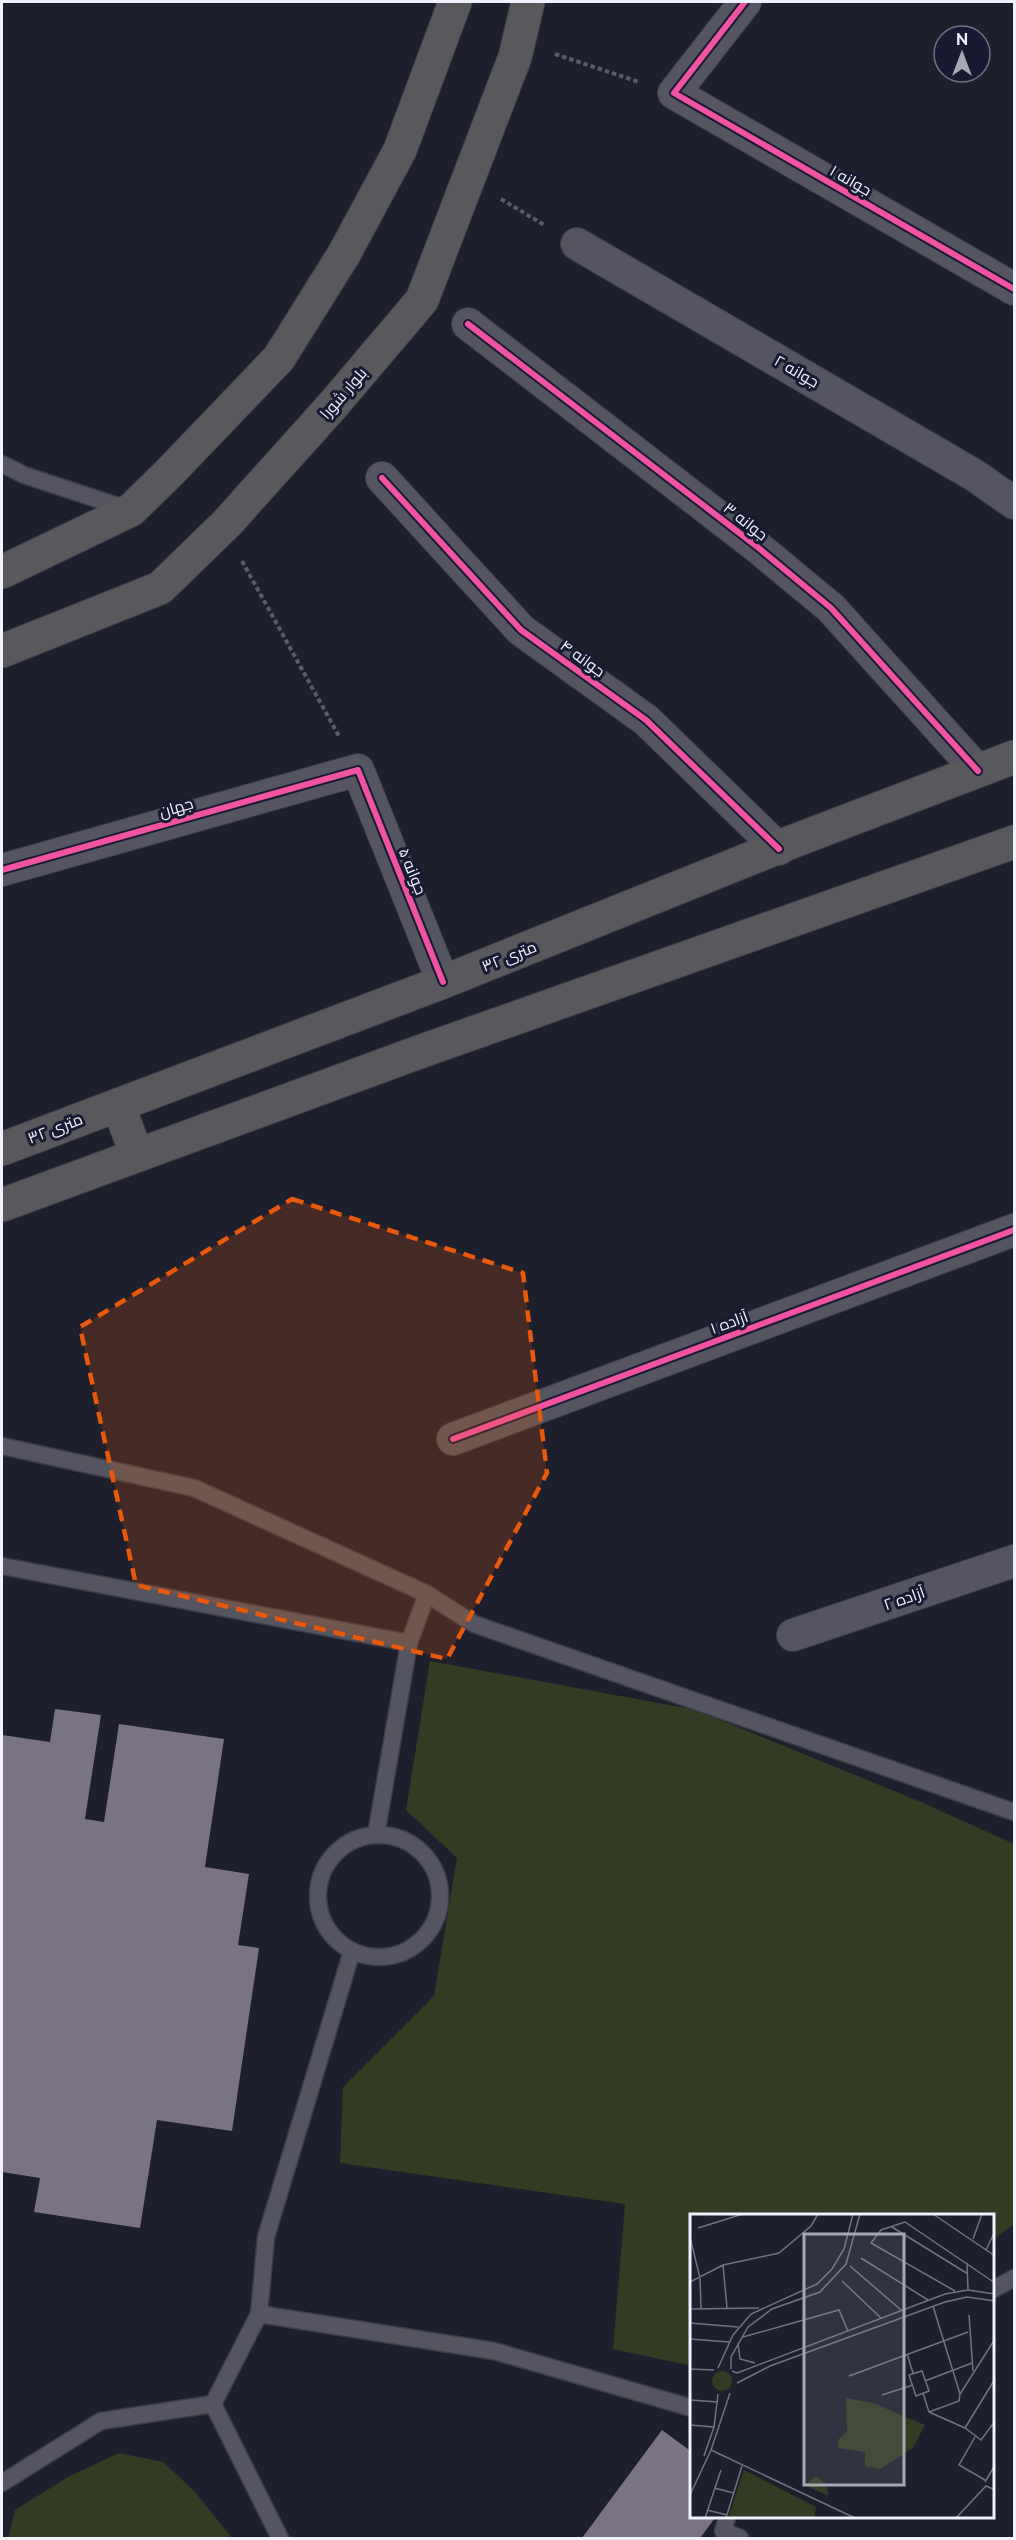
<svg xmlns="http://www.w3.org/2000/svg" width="1016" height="2540" viewBox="0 0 1016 2540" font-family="Raleway,Cairo,sans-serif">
<rect width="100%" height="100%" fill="#1e1f2d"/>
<g fill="#313c23">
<polygon points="430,1661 696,1710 921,1802 1014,1844 1014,2225 994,2238 994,2216 692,2216 692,2366 613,2349 625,2204 340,2163 343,2087 434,1996 457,1858 406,1810"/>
<polygon points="119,2453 163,2462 195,2492 232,2538 8,2538 15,2510 68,2477"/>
</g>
<g fill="#7a7382">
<polygon points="55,1709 101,1715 85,1819 104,1822 119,1724 224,1739 205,1867 249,1874 238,1945 259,1948 232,2131 157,2120 140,2228 34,2212 40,2178 2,2172 2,1735 50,1742"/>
<polygon points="662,2430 692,2452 692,2518 715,2518 700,2538 582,2538"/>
</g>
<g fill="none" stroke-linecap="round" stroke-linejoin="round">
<g stroke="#3c3c47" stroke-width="19">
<g id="service">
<polyline points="2,464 24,475 130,510"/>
<polyline points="2,1446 194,1488 427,1594 474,1624 1014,1812"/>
<polyline points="2,1566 409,1643"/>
<circle cx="379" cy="1896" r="61"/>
<polyline points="376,1835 409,1643 427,1594"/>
<polyline points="994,2289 1014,2278"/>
<polyline points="259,2314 266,2237 352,1951"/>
<polyline points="213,2404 259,2314 494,2351 692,2408"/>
<polyline points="2,2483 101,2421 213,2404 280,2538"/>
<polyline points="727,2518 723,2531 740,2538"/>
</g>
</g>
<g stroke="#3c3c47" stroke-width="34">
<g id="minor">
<polyline points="745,2 674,93 1014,289"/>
<polyline points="577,244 974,475 1014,503"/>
<polyline points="468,324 755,545 831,608 978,771"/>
<polyline points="382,478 521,630 646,720 779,849"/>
<polyline points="2,870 358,770 443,982"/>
<polyline points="453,1439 1014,1230"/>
<polyline points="793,1635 1014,1561"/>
</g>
</g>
<g stroke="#3c3c47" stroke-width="35">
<g id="secondary">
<polyline points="2,572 131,510 169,473 279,358 344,254 400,150 455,2"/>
<polyline points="2,651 160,588 227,523 333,405 422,300 515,57 528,2"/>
<polyline points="118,1105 137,1155"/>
<polyline points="2,1149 443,982 794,841 1014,757"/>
<polyline points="2,1205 422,1051 1014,842"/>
</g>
</g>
<g stroke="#5a5b65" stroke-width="4" stroke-dasharray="4.5 3" stroke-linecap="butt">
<polyline points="555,54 639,82"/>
<polyline points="501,199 546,226"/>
<polyline points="242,561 340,738"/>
</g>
<use href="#service" stroke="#545560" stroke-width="16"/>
<use href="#minor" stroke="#545560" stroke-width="32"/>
<use href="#secondary" stroke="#59585d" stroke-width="33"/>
<g stroke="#181a33" stroke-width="10">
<g id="cycleway">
<polyline points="745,2 674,93 1014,289"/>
<polyline points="468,324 755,545 831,608 978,771"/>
<polyline points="382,478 521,630 646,720 779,849"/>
<polyline points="2,870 358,770 443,982"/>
<polyline points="453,1439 1014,1230"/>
</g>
</g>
<use href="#cycleway" stroke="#f153a3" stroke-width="6"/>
</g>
<path fill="#e8590c" fill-opacity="0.2" stroke="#e8590c" stroke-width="4.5" stroke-dasharray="12 8" stroke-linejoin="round" d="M292,1199L523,1273L547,1473L447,1659L136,1585L80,1327Z"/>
<g text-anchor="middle" stroke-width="6" stroke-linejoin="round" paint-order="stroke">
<g font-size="16" fill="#f0f2fd" stroke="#181a33">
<text transform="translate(851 180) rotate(30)" y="6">جوانه ۱</text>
<text transform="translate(797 371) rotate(30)" y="6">جوانه ۲</text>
<text transform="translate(343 393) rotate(-49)" y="6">بلوار شورا</text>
<text transform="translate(746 521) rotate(38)" y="6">جوانه ۳</text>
<text transform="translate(583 658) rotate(36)" y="6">جوانه ۴</text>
<text transform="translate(176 807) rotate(-16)" y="6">جهان</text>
<text transform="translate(413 871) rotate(68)" y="6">جوانه ۵</text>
<text transform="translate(509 956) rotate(-22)" y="6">۳۲ متری</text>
<text transform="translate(55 1128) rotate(-21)" y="6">۳۲ متری</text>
<text transform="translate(729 1322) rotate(-20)" y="6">آزاده ۱</text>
<text transform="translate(904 1598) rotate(-19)" y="6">آزاده ۲</text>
</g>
</g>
<g transform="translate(690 2214)">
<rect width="304" height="304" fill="#1e1f2d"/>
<path d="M22 167a10 10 0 1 1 20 0a10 10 0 1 1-20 0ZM156,184L183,189L235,211L223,234L190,255L175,252V238L148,234V226L157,217ZM54,256L126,293L124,304H38ZM126,262L137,271L138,282L115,271Z" fill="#313c23"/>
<path fill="none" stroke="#727380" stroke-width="1.5" d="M243,0L305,42M202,13L278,60M8,14L53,0M0,23L10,64L11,94M283,25L292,0M296,36L305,17M171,44L238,86M277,49L278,76M33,51L37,94M160,52L211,96M152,67L191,104M0,68L33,51L89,39L121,12L128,0M265,77L181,29L191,16L215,8L305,69M243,92L270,180M0,95L69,94M279,101L283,157M0,109L48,113M53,123L149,96L158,117M0,125L39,128M48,129L50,145L65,149M217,140L223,159M28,154L43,121L61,100L127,70L142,55L154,35L163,0M0,155L24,156M41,155V143L58,113L82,95L130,78L156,50L170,0M42,157L47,159L255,80L278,76L305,80M232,157L239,177L226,182L219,161ZM159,162L278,118M235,167L282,149M47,169L80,152L255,88L277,83L305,87M233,179L239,198M192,181L223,171M0,186L28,188M239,198L269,187L270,180L305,125M239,198L275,214L291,226L305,207M0,211L24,213M275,214L305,165M285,223L269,251L295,266M21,236L165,304M14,242L24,213L28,180M295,268L305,251M24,274L44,279M0,281L21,236L40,179M17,296L37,301M15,304L31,256M36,304L52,252M266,304L296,272L305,276"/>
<path fill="#a6a8b4" fill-opacity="0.15" stroke="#a6a8b4" stroke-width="3" d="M114,20H214V271H114Z"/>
<rect width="304" height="304" fill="none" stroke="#f0f2fd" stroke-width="3"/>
</g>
<rect width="1016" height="2540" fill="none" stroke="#f0f2fd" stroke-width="6"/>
<g transform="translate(962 54)"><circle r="28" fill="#181a33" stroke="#6e7084" stroke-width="1.5"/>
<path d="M0-4.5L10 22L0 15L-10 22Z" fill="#a6a8b4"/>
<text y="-9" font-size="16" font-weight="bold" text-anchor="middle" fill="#f0f2fd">N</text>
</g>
</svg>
